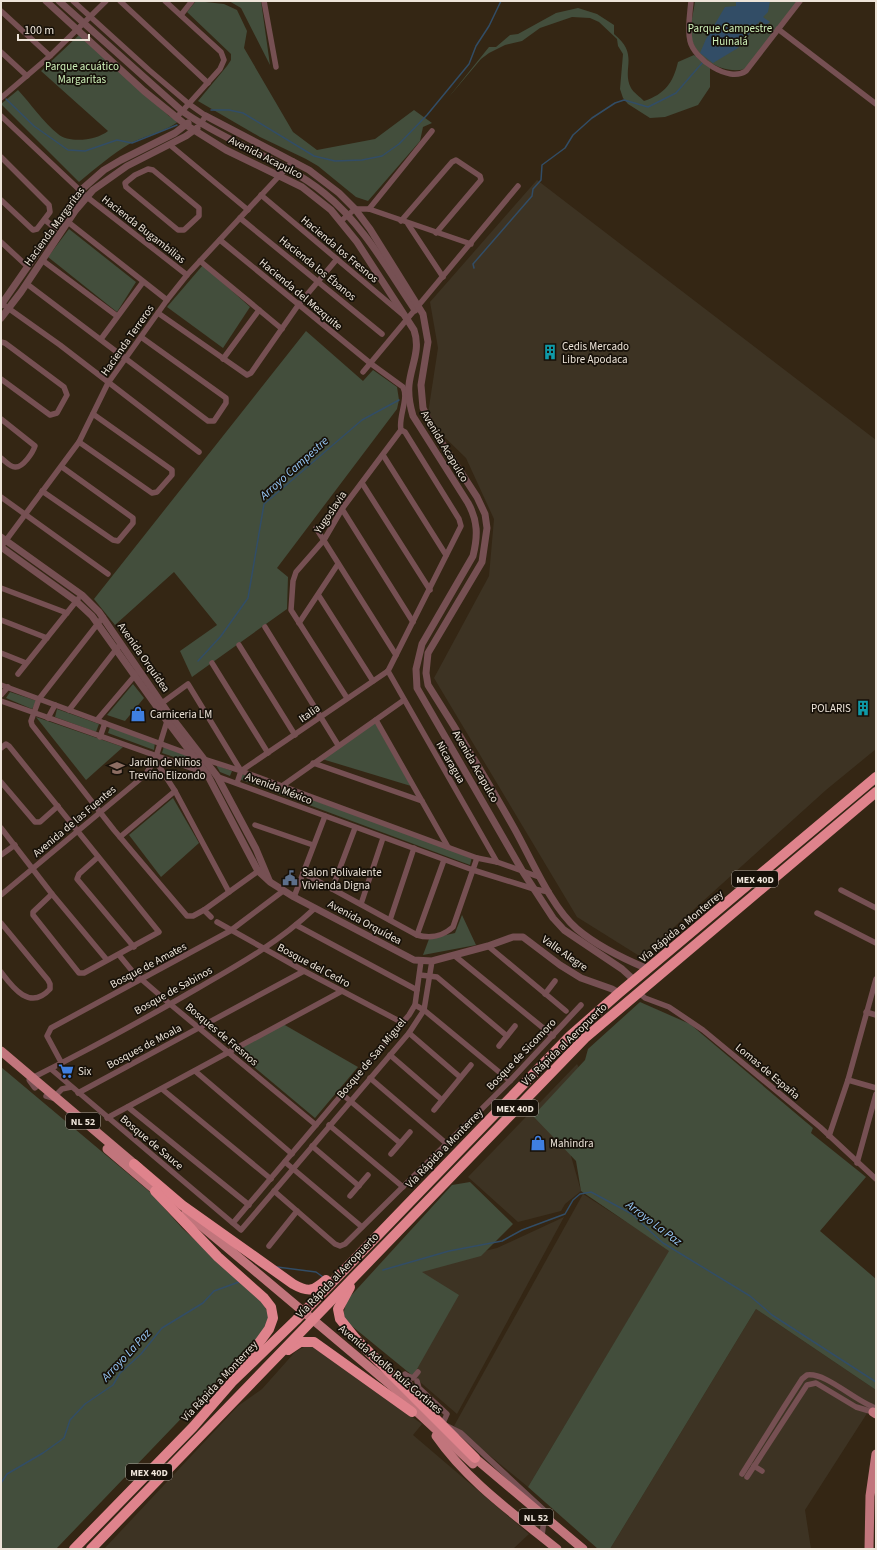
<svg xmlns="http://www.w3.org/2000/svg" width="877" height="1550" viewBox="0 0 877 1550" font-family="'Source Sans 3',sans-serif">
<rect width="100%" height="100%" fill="#342614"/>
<g fill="#3d3323">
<polygon points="537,180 876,440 876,749 826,790 641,957 577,917 434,678 489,576 494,519 466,458 427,420 438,348 430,302"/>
<polygon points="577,1064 590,1089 571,1156 581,1191 565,1204 561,1211 518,1222 468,1177"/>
<polygon points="583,1194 670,1250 528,1487 454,1426"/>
<polygon points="564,1217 457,1414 346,1318 377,1277 497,1248"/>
<polygon points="756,1309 876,1390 876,1406 873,1404 805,1510 811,1549 610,1549"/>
<polygon points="304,1347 314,1347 422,1424 413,1435 529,1534 513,1549 104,1549 238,1406 262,1389 295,1352"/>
</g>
<g fill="#434e3c">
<polygon points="196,1 224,4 237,10 247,31 244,48 293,132 317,150 375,139 414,110 432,123 423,127 420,141 368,201 356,197 318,166 306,159 260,137 198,101 227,66 231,60 231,54 187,12"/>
<polygon points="229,1 261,1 270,65 241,8"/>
<path d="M695,1H798L745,69C724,75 697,59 691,38C689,28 694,11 695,1Z"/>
<path d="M578,8L597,14L614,25V34C640,55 621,69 631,88C633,92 640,97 644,101C665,94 673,83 678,62L694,55L710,67V87L698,105L665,117L650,118L628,104L623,98L620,89L623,54L618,46L617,39L599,22L590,18L572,17L540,28L522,41L505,45L489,53L481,59L448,98L489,47H496L510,35L518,34L556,13Z"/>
<path d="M79,35L169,116L179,121C165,132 147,135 131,143C112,154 96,168 79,182L1,104L18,90C31,104 43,122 58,134C70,144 97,140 108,131L41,71Z"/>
<polygon points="69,229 136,282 117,312 48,257"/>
<polygon points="203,265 250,307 223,348 167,307"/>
<polygon points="306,331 363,381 373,370 397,387 399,400 397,409 277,568 288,577 287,609 192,677 180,651 217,625 174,572 115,625 94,599"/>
<polygon points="133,684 144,698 125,721 107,715"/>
<polygon points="10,692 37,701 32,709 6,698"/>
<polygon points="57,709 99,724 96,732 55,717"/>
<polygon points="36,717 123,747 86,780"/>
<polygon points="375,723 411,786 322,759"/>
<polygon points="110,727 155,742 154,750 108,733"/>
<polygon points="164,746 187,754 186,761 162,753"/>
<polygon points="216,765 232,771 230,776 220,772"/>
<polygon points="241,774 472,857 470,865 239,779"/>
<polygon points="173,798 199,843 161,877 129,835"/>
<polygon points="462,915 476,945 423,955 429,939 455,933"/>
<polygon points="640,1002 690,1024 813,1128 811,1133 866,1177 820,1231 876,1279 876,1390 756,1309 610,1549 598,1549 528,1487 669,1251 581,1191 576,1161 533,1116 585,1060 588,1049"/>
<polygon points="283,1024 358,1067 315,1118 235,1051"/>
<polygon points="1,1067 150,1192 182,1228 262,1302 270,1316 267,1329 56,1549 1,1549"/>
<polygon points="470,1182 513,1224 481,1256 422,1272 459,1295 413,1376 342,1318 347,1300 452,1185"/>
</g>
<polygon fill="#324d66" points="736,1 770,1 768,12 763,17 770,22 766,25 760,21 738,48 713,63 700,53 706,39 725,7 736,6"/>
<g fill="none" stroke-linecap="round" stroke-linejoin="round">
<g stroke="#324d66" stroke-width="1.5">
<polyline points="6,99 34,126 68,150 85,151 117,140 132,143 177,125"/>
<polyline points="211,110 229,110 243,113 314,156 335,161 362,160 382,156 399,144 427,115 469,64 476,46 489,26 501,1"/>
<polyline points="474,268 473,264 532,196 533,189 541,180 542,165 565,148 573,135 592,118 615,103 624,100 648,107 676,93 703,62"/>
<polyline points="198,661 221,636 248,598 264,504 362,420 399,400"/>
<polyline points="277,1267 316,1272 323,1277"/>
<polyline points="383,1270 449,1251 502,1241 522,1230 565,1214 573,1200 580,1194 591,1192 632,1214 663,1243 750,1296 772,1315 876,1382"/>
<polyline points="1,1483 7,1474 43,1453 64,1438 70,1420 85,1404 113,1385 120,1373 141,1354 162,1328 203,1303 214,1291 239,1282"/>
<polyline points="1,1493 1,1498"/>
</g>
<g stroke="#765053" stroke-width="5.5">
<polyline points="73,1 149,70 189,104 206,116 200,124"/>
<polyline points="120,1 208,83"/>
<polyline points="165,1 221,52 224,60 220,69 176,118"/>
<polyline points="264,1 276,67"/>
<path d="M691,1C690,14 687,28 690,41C694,59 729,83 746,71L800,1"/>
<polyline points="1,11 50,56"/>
<polyline points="181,15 192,1"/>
<polyline points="778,29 876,104"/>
<polyline points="1,52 27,76"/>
<polyline points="1,98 50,56 106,1"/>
<polyline points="1,116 87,197 187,275"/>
<polyline points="170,145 248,210"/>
<polyline points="1,157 49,205 50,212 37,229 33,230 1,200"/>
<polygon points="148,169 153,170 199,208 199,216 184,230 178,230 126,187 125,183 135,175"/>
<polyline points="261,195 402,314"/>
<polyline points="369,209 432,131"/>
<polyline points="240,218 382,334"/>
<polyline points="45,220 55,228"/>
<polyline points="341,221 355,209 369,209 471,244"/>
<polyline points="401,221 452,162 456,160 480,176 481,180 436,233"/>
<polyline points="68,222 167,300"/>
<polyline points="408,224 443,277"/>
<path d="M220,240L370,363L403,387C409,399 398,417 401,430"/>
<polyline points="1,242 28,267"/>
<polyline points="42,260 117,316"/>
<polyline points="200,261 282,329"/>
<polyline points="27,284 208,421 214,421 226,403 226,398 141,337"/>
<polyline points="1,303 60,345 199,452"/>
<polyline points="158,313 247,375 251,373 299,304 337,259"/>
<polyline points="101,339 143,282"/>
<polyline points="1,342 5,343 64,387 67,395 57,413 50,415 1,379"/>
<polyline points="223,359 259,310"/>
<polyline points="363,372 518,186"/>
<path d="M1,419L35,446C33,452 23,468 15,467C10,467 5,461 1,458"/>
<polyline points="79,442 152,493 157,492 172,475 172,470 93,414"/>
<polyline points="383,455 446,555"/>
<polyline points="362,483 430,590"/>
<polyline points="42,491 113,540 118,541 133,523 133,518 62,467"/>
<polyline points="1,497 108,574"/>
<polyline points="342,509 413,622"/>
<polyline points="316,528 396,655"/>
<polyline points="1,547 79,442 108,383 167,300 187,275 293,161"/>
<polyline points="1,588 67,613"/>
<polyline points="319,596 373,681"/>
<polyline points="103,617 39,699 31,721 32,725 114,830 187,916 193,916 204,910 261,869"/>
<polyline points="1,620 47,638"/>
<polyline points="299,623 338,564"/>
<polyline points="265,627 338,745"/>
<polyline points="239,645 295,735"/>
<polyline points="1,653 26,663"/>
<polyline points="212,663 268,753"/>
<polyline points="388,671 461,526 459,519 405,432 401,430"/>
<polyline points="388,671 497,862"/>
<polyline points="18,674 78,599"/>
<polyline points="1,685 194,756"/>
<polyline points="1,695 8,687"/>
<polyline points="347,698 291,610 293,581 296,572 324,540 342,509 401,430"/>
<polyline points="1,701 208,774"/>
<polyline points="162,703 188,684 241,771"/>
<polyline points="69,710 118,647"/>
<polyline points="48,718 55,705"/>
<polyline points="97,720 137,673"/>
<polyline points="376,720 448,847"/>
<polyline points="100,737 105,723"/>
<polyline points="1,748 6,744 9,746 159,932 84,973 79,973 33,915 33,912 52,894"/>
<polyline points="204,759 241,771 477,858 497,862 539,877"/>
<polyline points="155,760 175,791 229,892"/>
<polyline points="313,763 422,801"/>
<polyline points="241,771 388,671"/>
<polyline points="216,776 473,870 534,889 549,892"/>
<polyline points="1,782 35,822 40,822 58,806"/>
<polyline points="237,783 241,771"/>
<polyline points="282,786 404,700"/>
<polyline points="255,825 313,845"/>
<polyline points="1,828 52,894 107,960"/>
<polyline points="120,837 175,791"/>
<polyline points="1,855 15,845"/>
<polyline points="98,857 79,874 77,879 134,947"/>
<path d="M303,873L417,935C430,939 443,936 453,927L477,858"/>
<polyline points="332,889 355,828"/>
<polyline points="841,890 876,908"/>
<polyline points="1,895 145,775 155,760 168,718"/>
<polyline points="294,897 325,816"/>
<polyline points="361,904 383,838"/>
<polyline points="204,910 211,917"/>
<polyline points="817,913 876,943"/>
<polyline points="390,920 414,848"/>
<polyline points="217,922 304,971 403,1023"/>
<path d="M1,923L48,980L50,984V989C30,1011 13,988 1,972"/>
<polyline points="296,925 417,990"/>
<polyline points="417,935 444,860"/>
<polyline points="488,946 566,1011"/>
<polyline points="119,955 133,972 170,1004 316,1125"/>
<polyline points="455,956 553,1036"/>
<polyline points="420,975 437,977 507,1036"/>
<polyline points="638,992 645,998 669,1007 703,1030 820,1127 876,1179"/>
<polyline points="545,994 555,981"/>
<polyline points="415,1005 424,1010 510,1081"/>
<polyline points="866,1012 876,1015"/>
<polyline points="409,1033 460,1077"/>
<polyline points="499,1046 515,1026"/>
<polyline points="390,1055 442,1100"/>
<polyline points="61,1062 47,1036 51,1028 230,931 283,891"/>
<polyline points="51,1069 241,1230 409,1033 424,1010 432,961"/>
<polyline points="195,1071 292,1154"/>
<path d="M32,1078C88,1050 143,1020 198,988C240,964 279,942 315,908"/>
<polyline points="370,1078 447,1144"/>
<polyline points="848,1080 876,1088"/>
<polyline points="162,1089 271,1179"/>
<polyline points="78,1093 304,971"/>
<polyline points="342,1094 400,1143"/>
<polyline points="46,1096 53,1098 62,1089 71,1087"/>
<polyline points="128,1107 249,1205"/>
<polyline points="434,1110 471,1065"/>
<polyline points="107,1118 342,991"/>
<polyline points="329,1125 403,1187"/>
<polyline points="829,1136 848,1080 876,979"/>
<polyline points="312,1146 359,1186"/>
<polyline points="391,1154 410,1132"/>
<polyline points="285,1162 362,1227"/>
<polyline points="857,1163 876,1094"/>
<polyline points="274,1191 335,1244 340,1246 345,1244 510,1081 581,1005"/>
<polyline points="350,1196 368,1175"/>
<polyline points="233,1223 409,1015 415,1005 421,961"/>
<polyline points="269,1246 297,1211"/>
<polyline points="405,1374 415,1394"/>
<polyline points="406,1375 413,1378 418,1372"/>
<polyline points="417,1381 419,1388 447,1414 443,1423 445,1425 461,1433 545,1511 542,1536"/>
<polyline points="754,1466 762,1471"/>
<path d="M742,1474L784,1407L802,1379L807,1375C826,1372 856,1402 876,1408"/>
<polyline points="747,1477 807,1385 816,1383 856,1407 873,1412"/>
</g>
<g stroke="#765053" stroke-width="7">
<path d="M46,1L144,91L186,125L226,150L302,187L331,210L357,242L414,330C421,350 411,365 409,385C408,396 410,406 413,416L468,503C478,521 478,536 473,556L422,644L416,669L417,688L523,872L553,918L564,930L622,969L634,980"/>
<path d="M59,1L182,111C227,143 282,159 324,193C363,224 388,270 415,310"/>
<path d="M206,116L309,170L339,193L355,209L370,229L423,314L428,342L421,385L423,408L434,431L477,497L485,514L487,528L482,562L428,653L426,673L428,685C458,732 487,780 514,828C531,858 551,907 577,929C597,946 624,959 648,969"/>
<polyline points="1,305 80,191 104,170 121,160 175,133 188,123"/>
<polyline points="1,318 21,292 75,211 93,190 127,166 186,136 197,128"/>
<polyline points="1,537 82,595 99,612 169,714 217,776 256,849 269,880"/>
<polyline points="1,547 76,601 92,616 167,721 207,774 258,871 270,882 294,897 414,960 432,961 488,946 513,937 523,937 560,965 581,978 612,989 619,993"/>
<polyline points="32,1078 30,1080 35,1087"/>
</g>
<g stroke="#c1757c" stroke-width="9">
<polyline points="1,1051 139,1168"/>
<polyline points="107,1149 161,1195"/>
<polyline points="186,1213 424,1413"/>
<polyline points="416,1411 473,1464"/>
<polyline points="873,1412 876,1414"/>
<path d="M436,1436C467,1481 514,1514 557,1549"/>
<polyline points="469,1453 583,1549"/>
<polyline points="869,1549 870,1496 876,1454"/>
</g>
<g stroke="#df838c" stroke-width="10">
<path d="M134,1164L182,1205L293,1284C309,1293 313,1291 326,1280"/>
<polyline points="155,1191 218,1257 264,1298 271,1307 273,1318 269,1329 240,1369"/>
<polyline points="350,1287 338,1309 340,1319 356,1339 475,1458"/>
<polyline points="288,1350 300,1342 314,1342 412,1412"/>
<polyline points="74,1549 193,1427 232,1382 296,1320 570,1036 619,993 876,777"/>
<polyline points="91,1549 585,1038 876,792"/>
</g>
</g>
<defs>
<g id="building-bare" transform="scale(1.2)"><path d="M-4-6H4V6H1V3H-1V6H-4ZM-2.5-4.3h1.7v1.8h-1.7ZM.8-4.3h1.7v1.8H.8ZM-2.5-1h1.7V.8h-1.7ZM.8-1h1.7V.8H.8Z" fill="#0f9aa8" stroke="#171109" stroke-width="2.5" paint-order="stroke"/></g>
<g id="shop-bare" transform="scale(1.2)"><path d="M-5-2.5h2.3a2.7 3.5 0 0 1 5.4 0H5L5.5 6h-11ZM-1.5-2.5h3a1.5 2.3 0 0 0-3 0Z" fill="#3f7fe0" stroke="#171109" stroke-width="2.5" paint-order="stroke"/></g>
<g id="school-bare" transform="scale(1.2)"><path d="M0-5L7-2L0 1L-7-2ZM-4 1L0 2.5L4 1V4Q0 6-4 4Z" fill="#8d6e63" stroke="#171109" stroke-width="2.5" paint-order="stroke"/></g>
<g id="civic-bare" transform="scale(1.2)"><path d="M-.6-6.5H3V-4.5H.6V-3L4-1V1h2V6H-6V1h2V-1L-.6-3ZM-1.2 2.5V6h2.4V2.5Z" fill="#5c6f8a" stroke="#171109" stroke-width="2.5" paint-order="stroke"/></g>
<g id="supermarket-bare" transform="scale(1.2)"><path d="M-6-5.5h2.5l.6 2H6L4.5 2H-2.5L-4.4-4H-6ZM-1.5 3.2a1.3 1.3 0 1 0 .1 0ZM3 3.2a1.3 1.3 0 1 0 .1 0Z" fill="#3f7fe0" stroke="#171109" stroke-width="2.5" paint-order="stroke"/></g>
</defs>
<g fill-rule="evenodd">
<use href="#building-bare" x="550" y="352"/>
<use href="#building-bare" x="863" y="708"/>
<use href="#shop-bare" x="138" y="714"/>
<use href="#school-bare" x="117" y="768"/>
<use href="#civic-bare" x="290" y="878"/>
<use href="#supermarket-bare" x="66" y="1071"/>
<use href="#shop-bare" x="538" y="1143"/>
</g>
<g text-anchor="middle" stroke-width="3.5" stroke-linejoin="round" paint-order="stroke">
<g fill="#171109" stroke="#ada59b" stroke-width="1">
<rect x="732" y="871" width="46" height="16" rx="3"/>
<rect x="492" y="1100" width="46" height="16" rx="3"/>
<rect x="66" y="1113" width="34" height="16" rx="3"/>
<rect x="126" y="1464" width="46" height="16" rx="3"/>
<rect x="519" y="1509" width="34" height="16" rx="3"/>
</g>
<g font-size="10" font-weight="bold" fill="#ede4d9">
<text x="755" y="883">MEX 40D</text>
<text x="515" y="1112">MEX 40D</text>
<text x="83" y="1125">NL 52</text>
<text x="149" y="1476">MEX 40D</text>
<text x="536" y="1521">NL 52</text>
</g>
<g font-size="11" fill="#cef1b9" stroke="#171109">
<text x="730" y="32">Parque Campestre<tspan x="730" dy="13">Huinalá</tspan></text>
<text x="82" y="70">Parque acuático<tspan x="82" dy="13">Margaritas</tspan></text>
</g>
<g font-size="11" fill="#ede4d9" stroke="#171109">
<text transform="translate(266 157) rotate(27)" y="4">Avenida Acapulco</text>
<text transform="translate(54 226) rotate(-54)" y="4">Hacienda Margaritas</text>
<text transform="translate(144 229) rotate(38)" y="4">Hacienda Bugambilias</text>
<text transform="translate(340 249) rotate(40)" y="4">Hacienda los Fresnos</text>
<text transform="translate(318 268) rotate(39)" y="4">Hacienda los Ébanos</text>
<text transform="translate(301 294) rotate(40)" y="4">Hacienda del Mezquite</text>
<text transform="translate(127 340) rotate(-55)" y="4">Hacienda Terreros</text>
<text transform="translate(445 446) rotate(59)" y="4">Avenida Acapulco</text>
<text transform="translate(330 512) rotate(-56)" y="4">Yugoslavia</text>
<text transform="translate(144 657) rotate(55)" y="4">Avenida Orquídea</text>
<text transform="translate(309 713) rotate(-35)" y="4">Italia</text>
<text transform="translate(451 762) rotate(60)" y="4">Nicaragua</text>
<text transform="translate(476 766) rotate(60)" y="4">Avenida Acapulco</text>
<text transform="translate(279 788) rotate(21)" y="4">Avenida México</text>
<text transform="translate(74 821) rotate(-40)" y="4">Avenida de las Fuentes</text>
<text transform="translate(365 922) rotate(28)" y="4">Avenida Orquídea</text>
<text transform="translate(681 926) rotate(-40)" y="4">Vía Rápida a Monterrey</text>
<text transform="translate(565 953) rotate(35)" y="4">Valle Alegre</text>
<text transform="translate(148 965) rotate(-28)" y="4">Bosque de Amates</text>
<text transform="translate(314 965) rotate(28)" y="4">Bosque del Cedro</text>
<text transform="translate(173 990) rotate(-29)" y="4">Bosque de Sabinos</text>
<text transform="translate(222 1034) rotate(40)" y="4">Bosques de Fresnos</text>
<text transform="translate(564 1044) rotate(-44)" y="4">Vía Rápida al Aeropuerto</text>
<text transform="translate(144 1046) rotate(-28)" y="4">Bosques de Moala</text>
<text transform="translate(521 1054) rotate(-46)" y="4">Bosque de Sicomoro</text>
<text transform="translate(371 1058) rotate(-50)" y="4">Bosque de San Miguel</text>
<text transform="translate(768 1071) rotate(40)" y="4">Lomas de España</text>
<text transform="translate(152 1142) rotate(40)" y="4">Bosque de Sauce</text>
<text transform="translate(444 1148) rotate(-46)" y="4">Vía Rápida a Monterrey</text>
<text transform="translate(337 1275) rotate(-46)" y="4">Vía Rápida al Aeropuerto</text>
<text transform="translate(391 1369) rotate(40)" y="4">Avenida Adolfo Ruíz Cortines</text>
<text transform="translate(219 1381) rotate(-47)" y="4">Vía Rápida a Monterrey</text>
</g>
<g font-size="11" fill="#ede4d9" stroke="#171109" text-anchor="start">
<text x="562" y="350">Cedis Mercado<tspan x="562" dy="13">Libre Apodaca</tspan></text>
<text x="851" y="712" text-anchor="end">POLARIS</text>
<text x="150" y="718">Carniceria LM</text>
<text x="129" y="766">Jardin de Niños<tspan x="129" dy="13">Treviño Elizondo</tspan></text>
<text x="302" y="876">Salon Polivalente<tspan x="302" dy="13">Vivienda Digna</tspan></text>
<text x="78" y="1075">Six</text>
<text x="550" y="1147">Mahindra</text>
</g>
<g font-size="12" font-style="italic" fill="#98c9f8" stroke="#171109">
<text transform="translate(294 468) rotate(-42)" y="4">Arroyo Campestre</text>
<text transform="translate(654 1223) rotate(37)" y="4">Arroyo La Paz</text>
<text transform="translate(126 1355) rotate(-47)" y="4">Arroyo La Paz</text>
</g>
</g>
<rect width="877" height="1550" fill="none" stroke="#ede4d9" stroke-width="4"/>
<path d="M18 34v6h71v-6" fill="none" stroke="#ede4d9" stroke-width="2"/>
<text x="24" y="34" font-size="12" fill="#ede4d9" stroke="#171109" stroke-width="3" paint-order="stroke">100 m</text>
</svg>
